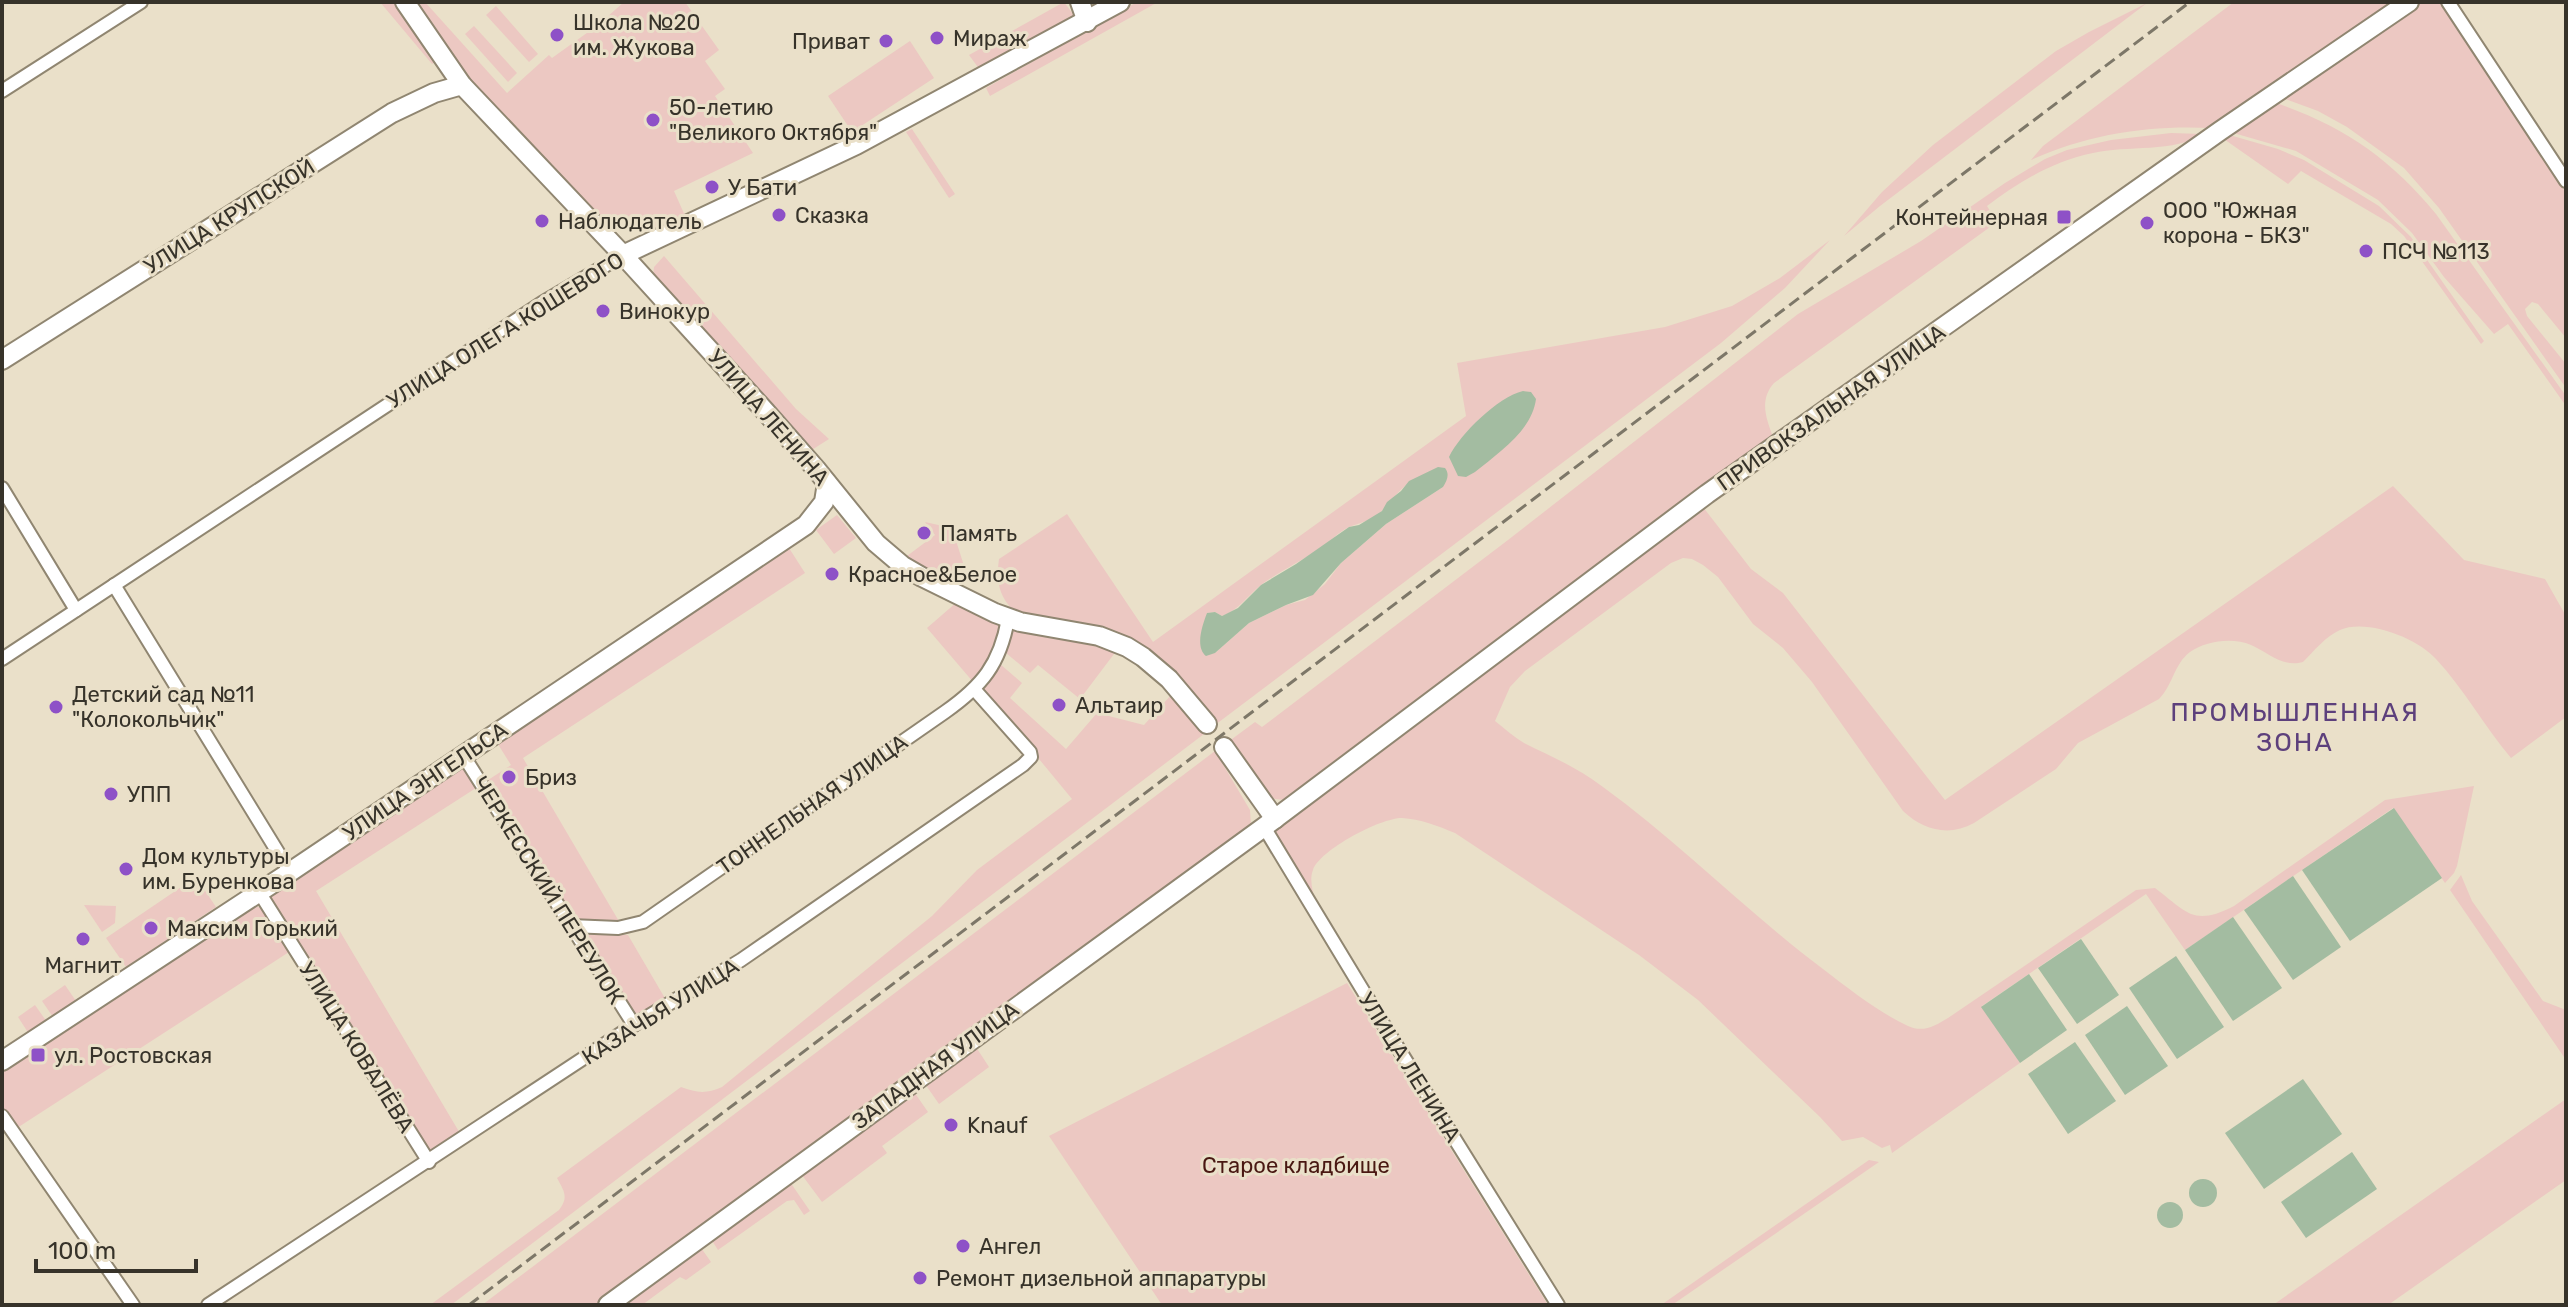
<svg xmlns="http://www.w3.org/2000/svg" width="2568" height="1307" viewBox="0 0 2568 1307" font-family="Rubik,sans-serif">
<rect width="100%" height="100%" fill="#eae0c9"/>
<g fill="#ecc8c2" fill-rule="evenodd">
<polygon points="380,2 400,2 438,60 432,64"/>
<path d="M410,2H425L507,93L549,55L552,58L598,25L624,2H685L719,50L705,61L725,89L715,96L753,153L674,191L686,218C653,234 632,237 598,219L467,82Z"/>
<polygon points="1064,2 1076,18 980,70 969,55"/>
<polygon points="1137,2 1158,2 990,96 986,88"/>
<path d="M2234,2H2395L2211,128C2149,125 2088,134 2031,160L2043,146Z"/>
<polygon points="2419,2 2441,2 2566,193 2566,338 2538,304 2532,302 2525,309 2527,316 2566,364 2566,388 2439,208 2404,168 2347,127 2318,111 2280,97"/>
<polygon points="2147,3 1880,206 1844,236 1882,192 1933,145 2056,51 2089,32"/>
<polygon points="496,6 538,54 529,62 486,15"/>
<polygon points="474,26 517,73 508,82 465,34"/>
<polygon points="910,41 934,78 852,132 828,96"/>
<path d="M2273,102C2342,125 2390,158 2436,214L2566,396V406L2508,324L2494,334L2444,277L2412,233L2378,200L2296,151L2230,132Z"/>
<polygon points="912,129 955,194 949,198 906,132"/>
<path d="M2171,133L2203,134C2176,153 2126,145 2093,153C2053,161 2019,182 1987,206L1997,222L1774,383C1759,400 1766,418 1773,437L1286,800L1275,799L1267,794L1228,742L1255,722L1262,727L1508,540L1798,314L1921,241L2005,183L2045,159L2067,150L2111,140Z"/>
<polygon points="2226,134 2278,149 2304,160 2379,206 2411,237 2484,341 2481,344 2404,236 2391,224 2301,171 2288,184 2221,137"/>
<path d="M1830,240L1785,288L1721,343L1215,725L1101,630L1013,610C998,595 996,579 999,559L1067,514L1153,642L1466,416L1457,363L1665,327L1732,306L1780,278ZM1423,475L1443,487L1386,524L1341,563L1325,584L1305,600L1286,605L1249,623L1215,653L1203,631L1207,613L1215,612L1222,616C1239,610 1247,596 1261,585C1278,572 1300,562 1319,549C1329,543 1338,532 1349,527C1360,523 1373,520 1382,511C1394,497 1405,482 1423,475Z"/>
<polygon points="664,256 796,409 829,439 807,453 653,276 654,267"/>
<path d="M2393,486L2464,560L2545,579L2566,616V717L2511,758C2484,726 2464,689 2436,659C2418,638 2366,618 2340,630C2326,636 2314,651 2303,662C2282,668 2268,652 2251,645C2232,637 2206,641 2190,652C2174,664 2173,685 2159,699L2078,743L2056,769L1974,823C1949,837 1923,830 1903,811L1812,682L1783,648L1753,624L1718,577L1703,565L1692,559L1683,558L1671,563L1525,671L1510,687L1495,721C1504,728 1514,737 1524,743C1552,757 1577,767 1603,787C1680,843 1747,912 1823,969C1849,989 1878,1012 1908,1026C1923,1033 1935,1026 1948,1018L2136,890L2155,888C2187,912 2193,927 2234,906L2385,800L2474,786L2457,866L2454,873L2445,883L2393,808L2185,950L2146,894L1982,1006L2020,1063L1892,1153L1890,1145L1882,1148L1863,1137L1842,1141L1820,1117L1698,1000L1639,955L1455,833C1438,826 1420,819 1402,818C1380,818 1320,850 1313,870C1309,880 1313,891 1315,901L1276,837V827L1703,507L1751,569L1783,593L1945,800Z"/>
<polygon points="837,515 856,538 834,554 816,530"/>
<path d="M925,522L952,528L966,572L965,576C945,591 921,569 903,559L935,535Z"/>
<polygon points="789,548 805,573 523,758 620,923 574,922 485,782 511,765 496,741"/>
<polygon points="957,602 1003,622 1000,643 974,683 927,628"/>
<polygon points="1015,626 1090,639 1117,650 1080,699 1038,665 1030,673 1006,653"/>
<path d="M1000,664L1022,683L1010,698L1066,749L1097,713L1144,725L1171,695L1204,734L451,1305H430L559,1210C569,1197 564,1191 557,1178L681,1087C697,1093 706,1094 722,1087L932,916L977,870L1072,799L1039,759L1036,750L980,689Z"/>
<polygon points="1215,751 1250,810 1251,825 1245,832 969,1029 595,1305 482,1305"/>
<polygon points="460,764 476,788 316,891 461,1135 430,1155 270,900 270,894"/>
<polygon points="2461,875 2472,901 2543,1001 2566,1010 2566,1060 2450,890"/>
<polygon points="196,877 216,907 126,967 106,938"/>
<polygon points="251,904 263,909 289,952 17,1128 2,1108 2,1069"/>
<polygon points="84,905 116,906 115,923 102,932"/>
<polygon points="581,934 628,935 666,1000 635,1019"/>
<polygon points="1347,983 1548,1305 1162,1305 1049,1136"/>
<polygon points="65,985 76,1001 53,1017 42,1001"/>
<polygon points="35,1005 47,1022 29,1034 18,1017"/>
<polygon points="974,1044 989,1067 939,1104 923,1081"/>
<polygon points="912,1089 928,1112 882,1146 887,1153 822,1202 799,1171"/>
<polygon points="2566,1099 2566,1180 2388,1305 2273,1305"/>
<polygon points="1869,1160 1879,1162 1672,1305 1661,1305"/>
<polygon points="788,1179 810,1211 804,1215 794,1200 787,1201 718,1250 709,1236"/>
<polygon points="699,1245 711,1262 686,1280 680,1277 642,1305 616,1305"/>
</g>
<g fill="#a3bca1">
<path d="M1523,391L1531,392L1536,399C1532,431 1498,453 1475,472L1466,477L1458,476L1449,457C1460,434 1498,397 1523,391Z"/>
<path d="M1438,467L1445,468C1450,474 1447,481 1443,487L1386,524L1341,563L1313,595L1286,605L1249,623L1215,653L1206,656C1195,647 1202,626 1207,613L1215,612L1222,616L1238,608L1261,585L1296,564L1349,527L1359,525L1382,511L1387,502L1401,491L1409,481Z"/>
<polygon points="2394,808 2442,878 2350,941 2302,870"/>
<polygon points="2293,876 2341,947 2293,980 2244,910"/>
<polygon points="2233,917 2282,988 2233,1021 2185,950"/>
<polygon points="2081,939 2119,995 2077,1024 2038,968"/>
<polygon points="2176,956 2224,1027 2177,1059 2129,988"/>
<polygon points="2029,974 2067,1030 2020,1063 1981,1007"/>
<polygon points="2127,1006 2168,1066 2125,1095 2085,1035"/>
<polygon points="2075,1042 2116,1101 2068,1134 2028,1074"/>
<polygon points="2303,1079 2342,1134 2264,1189 2225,1133"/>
<polygon points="2352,1152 2377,1189 2306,1238 2281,1202"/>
<circle cx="2203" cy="1193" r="14"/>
<circle cx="2170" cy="1215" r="13"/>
</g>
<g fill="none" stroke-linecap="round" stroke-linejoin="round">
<g stroke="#908671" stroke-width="16">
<g id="street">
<polyline points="2448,2 2566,181"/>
<polyline points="2,91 141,2"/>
<polyline points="2,488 76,610"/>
<polyline points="114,585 290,872"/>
<polyline points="2,659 542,303 623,255"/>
<polyline points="463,755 634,1025"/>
<polyline points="1264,827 1385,1027 1558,1305"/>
<polyline points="259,892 429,1162"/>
<path d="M571,926L618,928L643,922L945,712C982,686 1000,664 1008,619"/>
<polyline points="2,1116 133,1305"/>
<polyline points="208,1305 634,1025 741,960 1023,765 1031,757 1030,752 974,689"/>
</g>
</g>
<g stroke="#908671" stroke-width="22">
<g id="secondary">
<polyline points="405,2 462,85 623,255 765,411 816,469 876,543 903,566 922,577 995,613 1020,622 1099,636 1127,647 1143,657 1169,679 1207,724"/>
<polyline points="1080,2 1087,22"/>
<polyline points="623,255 856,145 1120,2"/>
<polyline points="2,360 392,113 434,93 462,85"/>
<polyline points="1224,747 1275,819"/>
<polyline points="2,1061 290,872 806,525 824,502 827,483"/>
<polyline points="608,1305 1264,827 1707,494 2220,131 2409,2"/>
</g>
</g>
<use href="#street" stroke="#fff" stroke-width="12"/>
<use href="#secondary" stroke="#fff" stroke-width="18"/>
<polyline stroke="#7d7768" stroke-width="3" stroke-dasharray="12 6" stroke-linecap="butt" points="469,1305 2190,2"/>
</g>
<g fill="#8e51c7" stroke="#eae0c9" stroke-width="3">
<circle cx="557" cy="35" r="8"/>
<circle cx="937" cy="38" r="8"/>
<circle cx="886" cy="41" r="8"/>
<circle cx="653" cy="120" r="8"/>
<circle cx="712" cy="187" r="8"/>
<circle cx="779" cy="215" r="8"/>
<rect x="2056" y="209" width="16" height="16" rx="4"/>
<circle cx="542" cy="221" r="8"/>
<circle cx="2147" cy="223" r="8"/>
<circle cx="2366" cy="251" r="8"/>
<circle cx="603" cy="311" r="8"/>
<circle cx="924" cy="533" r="8"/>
<circle cx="832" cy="574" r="8"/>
<circle cx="1059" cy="705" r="8"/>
<circle cx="56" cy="707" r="8"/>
<circle cx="509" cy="777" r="8"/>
<circle cx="111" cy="794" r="8"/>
<circle cx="126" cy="869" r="8"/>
<circle cx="151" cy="928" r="8"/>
<circle cx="83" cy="939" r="8"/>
<rect x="30" y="1047" width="16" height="16" rx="4"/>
<circle cx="951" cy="1125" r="8"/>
<circle cx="963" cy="1246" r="8"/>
<circle cx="920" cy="1278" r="8"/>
</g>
<g text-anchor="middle" stroke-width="6" stroke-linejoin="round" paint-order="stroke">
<g font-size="22" fill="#37332a" stroke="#eae0c9" text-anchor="start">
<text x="573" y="30">Школа №20<tspan x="573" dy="25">им. Жукова</tspan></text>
<text x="953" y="46">Мираж</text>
<text x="870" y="49" text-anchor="end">Приват</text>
<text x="669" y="115">50-летию<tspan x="669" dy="25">"Великого Октября"</tspan></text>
<text x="728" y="195">У Бати</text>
<text x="2163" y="218">ООО "Южная<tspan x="2163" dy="25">корона - БКЗ"</tspan></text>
<text x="795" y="223">Сказка</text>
<text x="2048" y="225" text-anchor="end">Контейнерная</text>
<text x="558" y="229">Наблюдатель</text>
<text x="2382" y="259">ПСЧ №113</text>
<text x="619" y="319">Винокур</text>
<text x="940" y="541">Память</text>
<text x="848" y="582">Красное&amp;Белое</text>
<text x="72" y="702">Детский сад №11<tspan x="72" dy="25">"Колокольчик"</tspan></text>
<text x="1075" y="713">Альтаир</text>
<text x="525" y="785">Бриз</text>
<text x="127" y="802">УПП</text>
<text x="142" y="864">Дом культуры<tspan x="142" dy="25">им. Буренкова</tspan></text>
<text x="167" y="936">Максим Горький</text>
<text x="83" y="973" text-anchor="middle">Магнит</text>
<text x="54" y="1063">ул. Ростовская</text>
<text x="967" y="1133">Knauf</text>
<text x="979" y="1254">Ангел</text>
<text x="936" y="1286">Ремонт дизельной аппаратуры</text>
</g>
<g font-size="22" fill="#37332a" stroke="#eae0c9">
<text transform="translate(229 216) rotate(-32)" y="8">УЛИЦА КРУПСКОЙ</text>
<text transform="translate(505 330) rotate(-32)" y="8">УЛИЦА ОЛЕГА КОШЕВОГО</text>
<text transform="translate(1831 407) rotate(-35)" y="8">ПРИВОКЗАЛЬНАЯ УЛИЦА</text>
<text transform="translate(769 417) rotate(49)" y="8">УЛИЦА ЛЕНИНА</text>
<text transform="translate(425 781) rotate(-34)" y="8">УЛИЦА ЭНГЕЛЬСА</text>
<text transform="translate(812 804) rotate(-35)" y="8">ТОННЕЛЬНАЯ УЛИЦА</text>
<text transform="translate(549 890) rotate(58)" y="8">ЧЕРКЕССКИЙ ПЕРЕУЛОК</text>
<text transform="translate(660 1011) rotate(-32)" y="8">КАЗАЧЬЯ УЛИЦА</text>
<text transform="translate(357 1047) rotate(58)" y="8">УЛИЦА КОВАЛЁВА</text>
<text transform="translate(935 1065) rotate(-36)" y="8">ЗАПАДНАЯ УЛИЦА</text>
<text transform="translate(1410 1067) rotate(58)" y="8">УЛИЦА ЛЕНИНА</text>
</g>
<g font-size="22" fill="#491812" stroke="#eae0c9">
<text x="1296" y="1173">Старое кладбище</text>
</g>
<g font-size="26" letter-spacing="2" fill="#5d407c" stroke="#eae0c9">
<text x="2295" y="721">ПРОМЫШЛЕННАЯ<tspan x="2295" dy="30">ЗОНА</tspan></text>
</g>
</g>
<rect width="2568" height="1307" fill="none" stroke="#37332a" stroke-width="8"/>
<path d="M36 1259v12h160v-12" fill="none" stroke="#37332a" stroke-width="4"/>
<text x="48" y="1259" font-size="24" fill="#37332a" stroke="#eae0c9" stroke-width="6" paint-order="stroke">100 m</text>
</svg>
